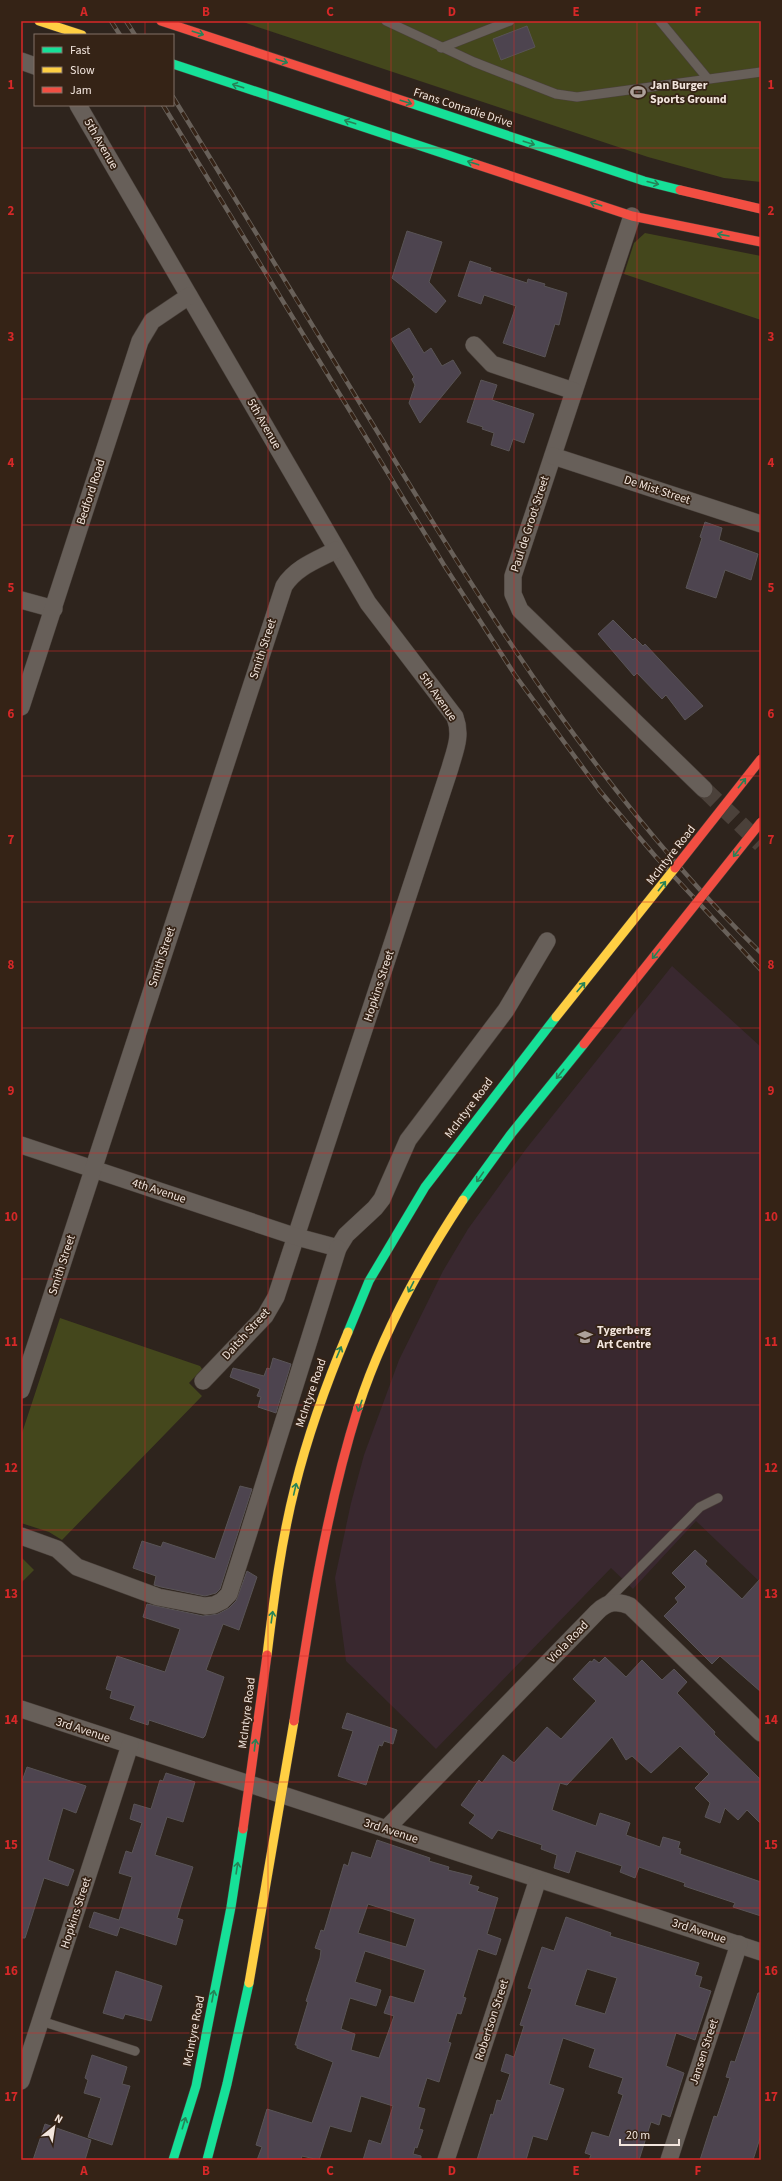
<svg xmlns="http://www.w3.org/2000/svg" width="782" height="2181" viewBox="0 0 782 2181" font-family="'Source Sans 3',sans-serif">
<rect width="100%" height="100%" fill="#2e241d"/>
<path fill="#39282f" d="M672 966 761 1047V1583L696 1521 633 1589 611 1568 436 1749 346 1661 335 1578 351 1503 364 1455 399 1360 443 1271 468 1229 526 1149Z"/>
<g fill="#44471c">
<path d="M240 21H761V182L724 178 648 157Z"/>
<path d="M645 233 761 256V320L624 274 634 243Z"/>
<path d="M60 1318 200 1366 202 1369 189 1383 202 1396 62 1540 49 1532 21 1523V1436Z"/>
<path d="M21 1557 34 1570 21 1583Z"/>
</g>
<g fill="#4d444f" stroke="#595456" fill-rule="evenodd">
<path d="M527 26 535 47 501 60 493 39Z"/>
<path d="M407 231 442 242 429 282 446 301 436 313 392 278Z"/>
<path d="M470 261 491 268 490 271 527 283 528 279 545 284 544 286 567 293 559 325 555 324 545 357 503 343 516 306 484 295 481 304 458 296Z"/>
<path d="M409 328 424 353 431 348 442 366 453 360 461 373 420 423 409 403 415 385 412 379 414 377 391 339Z"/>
<path d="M481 380 497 385 492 400 534 414 524 443 513 439 509 451 491 445 494 433 482 429 483 427 467 422Z"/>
<path d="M705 522 722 528 719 540 758 554 751 580 725 570 716 598 686 588 702 538 700 537Z"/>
<path d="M613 620 633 640 635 638 643 646 645 644 703 706 685 720 666 695 662 699 637 673 634 676 598 634Z"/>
<path d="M273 1358 291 1364 276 1413 258 1407 261 1397 257 1396 260 1389 230 1377 233 1368 264 1376 267 1368 270 1369Z"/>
<path d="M240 1486 252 1489 220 1589 216 1593 205 1596 161 1587 154 1585 156 1576 133 1568 142 1541 161 1547 163 1542 215 1559Z"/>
<path d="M695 1550 707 1561 705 1564 742 1599 761 1578V1692L720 1656 712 1664 664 1616 678 1602 675 1598 686 1587 672 1573Z"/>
<path d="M247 1571 257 1577 239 1630 223 1624 206 1670 224 1677 205 1736 203 1738 149 1720 148 1725 130 1719 135 1706 110 1698 112 1691 106 1689 117 1656 165 1672 180 1629 143 1617 147 1604 203 1616 218 1614 229 1608 236 1601Z"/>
<path d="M605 1657 626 1677 642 1660 662 1680 674 1669 687 1682 677 1693 715 1732 714 1734 761 1780V1824L747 1810 738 1820 725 1808 720 1823 705 1817 710 1803 695 1788 709 1774 680 1746 651 1773 632 1756 626 1760 612 1737 567 1785 560 1783 552 1810 596 1826 600 1813 630 1823 626 1835 660 1847 663 1837 680 1842 678 1848 681 1849 680 1854 761 1882V1916L733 1907 735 1903 684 1886 685 1883 639 1867 635 1878 620 1872 622 1866 576 1851 569 1873 554 1868 557 1855 541 1849 542 1845 498 1830 492 1839 469 1823 475 1815 461 1805 479 1780 482 1783 503 1755 514 1763 547 1727 561 1739 596 1701 573 1679 590 1661 592 1662 594 1659 599 1663Z"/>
<path d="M347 1713 397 1730 393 1744 384 1741 382 1746 379 1745 366 1785 338 1776 353 1731 342 1728Z"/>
<path d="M27 1767 86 1786 76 1813 63 1808 48 1860 74 1870 68 1886 44 1878 25 1938H21V1784Z"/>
<path d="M166 1773 195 1782 183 1822 167 1817 155 1855 193 1867 177 1918 183 1920 176 1945 120 1927 117 1936 89 1927 94 1912 119 1920 132 1877 119 1873 126 1851 132 1853 142 1823 130 1819 134 1804 151 1809 160 1780 163 1781Z"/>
<path d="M377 1840 430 1858 429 1861 449 1867 448 1870 472 1876 469 1884 479 1887 477 1891 498 1898 487 1934 501 1939 496 1955 478 1949 463 1997 466 1998 461 2014 457 2013 448 2042 451 2043 439 2082 427 2078 418 2107 425 2109 419 2129 423 2130 417 2148 415 2147 413 2154 421 2156V2160H363L369 2140 381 2144 393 2106 361 2096 351 2132 330 2126 319 2160 302 2156 301 2160H257L262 2147 256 2145 267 2109 312 2123 333 2062 297 2048V2045H295L308 2002 306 2001 320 1958 321 1950 315 1948 321 1930 324 1931 344 1864 348 1866 352 1852 371 1858ZM368 1904 415 1919 406 1947 358 1933ZM365 1951 425 1970 414 2003 390 1996 384 2013 394 2016 379 2058 351 2050 355 2034 341 2029 350 1998 376 2006 381 1990 355 1982Z"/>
<path d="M566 1917 611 1933 610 1936 699 1963 695 1975 702 1977 699 1987 711 1991 695 2040 676 2033 666 2066 684 2073 670 2117 662 2114 659 2125 651 2122 639 2160H589L591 2155 585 2153 592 2132 609 2137 623 2095 618 2093 623 2078 589 2067 595 2049 563 2038 549 2084 564 2089 547 2140 533 2136 526 2160H477L491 2114 493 2115 497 2100 501 2101 510 2074 501 2071 506 2054 514 2057 524 2026 520 2025 532 1989 528 1988 542 1947 554 1951ZM587 1969 617 1978 605 2014 575 2005Z"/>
<path d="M116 1971 162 1986 151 2021 125 2014 123 2019 103 2013Z"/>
<path d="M758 1993H761V2135L753 2160H700L714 2116 717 2117 730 2078 726 2077 731 2061 735 2062Z"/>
<path d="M92 2055 127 2067 122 2084 130 2086 112 2145 88 2137 101 2098 84 2093 88 2080 85 2078Z"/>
<path d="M45 2124 91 2140 85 2160H33Z"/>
</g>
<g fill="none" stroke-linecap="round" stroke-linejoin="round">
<path stroke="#4b413a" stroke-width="17" stroke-dasharray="17 8" stroke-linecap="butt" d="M704 789 761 844"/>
<defs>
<g id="lane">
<path d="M386 21 474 62 556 94 577 97 761 72"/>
<path d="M660 21 708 79"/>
<path d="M441 48 510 21"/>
<path d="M606 1602 700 1507 718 1498"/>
<path d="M41 2021 135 2051"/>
</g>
<g id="street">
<path d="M21 61 35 66"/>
<path d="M78 105 368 603 455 717C462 736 455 750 450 768L276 1297 265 1316 203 1381"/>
<path d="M632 216 513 576V594L520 610 704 789"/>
<path d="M474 345 492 364 574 391"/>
<path d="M553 456 761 524"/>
<path d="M21 600 54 609"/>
<path d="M21 707 140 341 152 321 189 296"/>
<path d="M21 1145 297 1237 338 1248 346 1235 375 1208 382 1199 408 1140 506 1010 547 941"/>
<path d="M21 1390 284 586C296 567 317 560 336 550"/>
<path d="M21 1536 57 1549 77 1567 158 1597 205 1606 214 1605 222 1601 229 1594 247 1538 338 1248"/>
<path d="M21 1709 761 1952"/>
<path d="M386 1829 597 1612C607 1602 617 1600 630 1606L761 1733"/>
<path d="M21 2081 130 1745"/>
<path d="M446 2160 538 1879"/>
<path d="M669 2160 739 1944"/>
</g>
<g id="fast">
<path d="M173 64 475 164"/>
<path d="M410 103 644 181 680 190"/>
<path d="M463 1200 511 1134 584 1044"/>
<path d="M348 1332 369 1281 425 1187 556 1017"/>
<path d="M173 2160 196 2086 231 1907 243 1829"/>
<path d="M207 2160 227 2084 249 1983"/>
</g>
<g id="slow">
<path d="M39 21 82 35"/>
<path d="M358 1408C382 1334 420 1265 463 1200"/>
<path d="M267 1655C274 1598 281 1542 295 1487 308 1434 327 1382 348 1332"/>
<path d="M249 1983 294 1721"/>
</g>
<g id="jam">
<path d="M161 21 410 103"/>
<path d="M475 164 632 216 761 242"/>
<path d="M680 190 761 209"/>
<path d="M294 1721C310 1615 326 1510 358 1408"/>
<path d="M243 1829 267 1655"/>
</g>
</defs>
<use href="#lane" stroke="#4a413b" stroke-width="10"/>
<use href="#street" stroke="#4a413b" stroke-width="18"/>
<use href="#fast" stroke="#4a413b" stroke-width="10"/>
<use href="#slow" stroke="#4a413b" stroke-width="10"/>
<use href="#jam" stroke="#4a413b" stroke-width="10"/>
<use href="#lane" stroke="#675f59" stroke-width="9"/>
<use href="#street" stroke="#675f59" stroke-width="17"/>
<use href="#fast" stroke="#16e098" stroke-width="9"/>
<use href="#slow" stroke="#ffcf43" stroke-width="9"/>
<use href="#jam" stroke="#f24e42" stroke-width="9"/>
<defs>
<g id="rail">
<path d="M111 21 120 35"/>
<path d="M126 21 135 35"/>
<path d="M173 97C243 212 313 327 383 441 493 623 608 804 761 953"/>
<path d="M163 105 444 565 515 675 600 791 656 857 761 970"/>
</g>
</defs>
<use href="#rail" stroke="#686059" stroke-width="4.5"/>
<use href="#rail" stroke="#352316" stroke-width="3" stroke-dasharray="9" stroke-linecap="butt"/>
<defs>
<path id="slow-bridge" d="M556 1017 675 868"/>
<g id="jam-bridge">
<path d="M675 868 761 759"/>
<path d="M584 1044 761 822"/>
</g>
</defs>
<use href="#slow-bridge" stroke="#4a413b" stroke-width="10" stroke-linecap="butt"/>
<use href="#jam-bridge" stroke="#4a413b" stroke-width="10" stroke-linecap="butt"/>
<use href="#slow-bridge" stroke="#ffcf43" stroke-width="9"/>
<use href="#jam-bridge" stroke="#f24e42" stroke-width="9"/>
</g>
<defs><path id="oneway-shaft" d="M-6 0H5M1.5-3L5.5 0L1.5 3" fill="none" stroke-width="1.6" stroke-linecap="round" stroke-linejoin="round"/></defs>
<g stroke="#268257">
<use href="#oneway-shaft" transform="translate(198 33) rotate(18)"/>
<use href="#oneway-shaft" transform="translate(282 61) rotate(18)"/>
<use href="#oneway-shaft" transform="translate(238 86) rotate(-162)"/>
<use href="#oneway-shaft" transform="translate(406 102) rotate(18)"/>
<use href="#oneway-shaft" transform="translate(350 122) rotate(-162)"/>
<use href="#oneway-shaft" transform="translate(529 143) rotate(18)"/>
<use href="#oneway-shaft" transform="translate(473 163) rotate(-162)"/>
<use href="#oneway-shaft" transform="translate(653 183) rotate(14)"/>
<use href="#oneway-shaft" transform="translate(596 204) rotate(-162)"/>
<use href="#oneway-shaft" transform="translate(723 235) rotate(-170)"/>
<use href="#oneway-shaft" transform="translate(742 783) rotate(-52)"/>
<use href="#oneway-shaft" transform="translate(737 852) rotate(128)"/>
<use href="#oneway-shaft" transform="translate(662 886) rotate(-52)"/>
<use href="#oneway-shaft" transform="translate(656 954) rotate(129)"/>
<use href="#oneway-shaft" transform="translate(581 987) rotate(-50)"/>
<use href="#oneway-shaft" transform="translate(560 1074) rotate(129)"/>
<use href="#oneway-shaft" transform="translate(480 1177) rotate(125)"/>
<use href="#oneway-shaft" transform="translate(411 1287) rotate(117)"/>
<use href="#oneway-shaft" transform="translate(339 1352) rotate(-67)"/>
<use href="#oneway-shaft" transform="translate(360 1406) rotate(109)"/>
<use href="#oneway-shaft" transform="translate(295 1489) rotate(-77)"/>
<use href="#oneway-shaft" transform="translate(272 1617) rotate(-82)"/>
<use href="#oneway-shaft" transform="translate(255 1745) rotate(-83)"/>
<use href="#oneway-shaft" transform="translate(237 1868) rotate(-81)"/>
<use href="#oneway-shaft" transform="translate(213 1996) rotate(-79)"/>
<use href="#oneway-shaft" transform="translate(184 2123) rotate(-73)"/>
</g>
<path fill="none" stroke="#d62828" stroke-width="1" stroke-opacity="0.55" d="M145 21V35M268 21V2160M391 21V2160M514 21V2160M637 21V2160M145 105V2160M21 148H761M21 273H761M21 399H761M21 525H761M21 651H761M21 776H761M21 902H761M21 1028H761M21 1153H761M21 1279H761M21 1405H761M21 1530H761M21 1656H761M21 1782H761M21 1908H761M21 2033H761"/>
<defs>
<symbol id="stadium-bare" viewBox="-9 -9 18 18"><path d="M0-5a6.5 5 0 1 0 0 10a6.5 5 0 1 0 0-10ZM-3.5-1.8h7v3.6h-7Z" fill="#ada19a" stroke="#352316" stroke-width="2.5" paint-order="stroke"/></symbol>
<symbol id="school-bare" viewBox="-9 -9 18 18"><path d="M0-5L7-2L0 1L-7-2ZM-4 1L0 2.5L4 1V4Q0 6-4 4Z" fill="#ada19a" stroke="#352316" stroke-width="2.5" paint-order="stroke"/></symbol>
</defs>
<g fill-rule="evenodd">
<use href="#stadium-bare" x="627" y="81" width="22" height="22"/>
<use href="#school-bare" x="574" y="1326" width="22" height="22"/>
</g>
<g text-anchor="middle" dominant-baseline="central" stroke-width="3.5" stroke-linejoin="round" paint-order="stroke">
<g font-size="12" font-weight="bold" fill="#f2e5dd" stroke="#352316" text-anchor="start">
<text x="650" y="85">Jan Burger<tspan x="650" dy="14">Sports Ground</tspan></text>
<text x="597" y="1330">Tygerberg<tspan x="597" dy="14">Art Centre</tspan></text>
</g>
<g font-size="12" fill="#f2e5dd" stroke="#352316">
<text transform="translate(463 108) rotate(18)">Frans Conradie Drive</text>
<text transform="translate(101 144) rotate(60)">5th Avenue</text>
<text transform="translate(264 424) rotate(60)">5th Avenue</text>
<text transform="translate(657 490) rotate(18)">De Mist Street</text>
<text transform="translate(91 492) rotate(-72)">Bedford Road</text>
<text transform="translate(530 524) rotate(-72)">Paul de Groot Street</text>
<text transform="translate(263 649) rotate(-72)">Smith Street</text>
<text transform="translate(438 697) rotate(55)">5th Avenue</text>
<text transform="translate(671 855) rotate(-52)">McIntyre Road</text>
<text transform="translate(162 957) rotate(-72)">Smith Street</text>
<text transform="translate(379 986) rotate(-72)">Hopkins Street</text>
<text transform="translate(469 1108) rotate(-53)">McIntyre Road</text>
<text transform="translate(159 1191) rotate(18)">4th Avenue</text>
<text transform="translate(62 1265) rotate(-72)">Smith Street</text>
<text transform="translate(246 1334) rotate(-48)">Daitsh Street</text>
<text transform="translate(311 1393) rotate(-71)">McIntyre Road</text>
<text transform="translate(568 1642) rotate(-46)">Viola Road</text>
<text transform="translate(247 1713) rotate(-83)">McIntyre Road</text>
<text transform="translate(83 1730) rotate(18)">3rd Avenue</text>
<text transform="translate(391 1831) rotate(18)">3rd Avenue</text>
<text transform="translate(76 1913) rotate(-72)">Hopkins Street</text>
<text transform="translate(699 1931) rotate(18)">3rd Avenue</text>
<text transform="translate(492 2020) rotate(-72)">Robertson Street</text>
<text transform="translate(194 2031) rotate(-79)">McIntyre Road</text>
<text transform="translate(704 2052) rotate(-72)">Jansen Street</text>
</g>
</g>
<rect width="782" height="2181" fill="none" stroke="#352316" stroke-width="44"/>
<rect x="34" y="34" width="140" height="72" fill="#352316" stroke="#817166"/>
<rect x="42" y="47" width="20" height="6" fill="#16e098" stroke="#817166"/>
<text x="70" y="54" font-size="12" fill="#f2e5dd">Fast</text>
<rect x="42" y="67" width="20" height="6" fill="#ffcf43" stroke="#817166"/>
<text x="70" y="74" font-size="12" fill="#f2e5dd">Slow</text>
<rect x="42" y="87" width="20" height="6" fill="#f24e42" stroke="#817166"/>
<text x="70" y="94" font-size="12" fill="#f2e5dd">Jam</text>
<g transform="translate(54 2127) rotate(30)" stroke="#352316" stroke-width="3" paint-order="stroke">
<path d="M0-3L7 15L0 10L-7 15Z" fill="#f2e5dd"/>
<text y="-6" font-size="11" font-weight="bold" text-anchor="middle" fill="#f2e5dd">N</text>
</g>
<path d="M620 2139v6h59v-6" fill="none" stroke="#f2e5dd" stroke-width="2"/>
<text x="626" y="2139" font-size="12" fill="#f2e5dd" stroke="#352316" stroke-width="3" paint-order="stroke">20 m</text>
<rect x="22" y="22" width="738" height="2137" fill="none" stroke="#d62828" stroke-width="1.5"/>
<g font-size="13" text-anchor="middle" font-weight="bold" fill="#d62828">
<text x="84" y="16">A</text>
<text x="206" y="16">B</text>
<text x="330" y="16">C</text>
<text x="452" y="16">D</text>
<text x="576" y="16">E</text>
<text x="698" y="16">F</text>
<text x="11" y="89">1</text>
<text x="771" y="89">1</text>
<text x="11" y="215">2</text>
<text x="771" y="215">2</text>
<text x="11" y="341">3</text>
<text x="771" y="341">3</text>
<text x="11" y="467">4</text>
<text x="771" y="467">4</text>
<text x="11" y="592">5</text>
<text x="771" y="592">5</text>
<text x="11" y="718">6</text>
<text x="771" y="718">6</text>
<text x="11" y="844">7</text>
<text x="771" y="844">7</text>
<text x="11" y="969">8</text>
<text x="771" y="969">8</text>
<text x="11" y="1095">9</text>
<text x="771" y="1095">9</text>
<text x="11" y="1221">10</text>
<text x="771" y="1221">10</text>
<text x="11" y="1346">11</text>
<text x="771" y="1346">11</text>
<text x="11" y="1472">12</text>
<text x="771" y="1472">12</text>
<text x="11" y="1598">13</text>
<text x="771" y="1598">13</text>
<text x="11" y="1724">14</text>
<text x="771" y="1724">14</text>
<text x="11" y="1849">15</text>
<text x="771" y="1849">15</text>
<text x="11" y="1975">16</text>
<text x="771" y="1975">16</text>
<text x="11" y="2101">17</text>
<text x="771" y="2101">17</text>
<text x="84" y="2175">A</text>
<text x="206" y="2175">B</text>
<text x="330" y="2175">C</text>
<text x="452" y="2175">D</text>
<text x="576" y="2175">E</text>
<text x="698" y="2175">F</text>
</g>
</svg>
